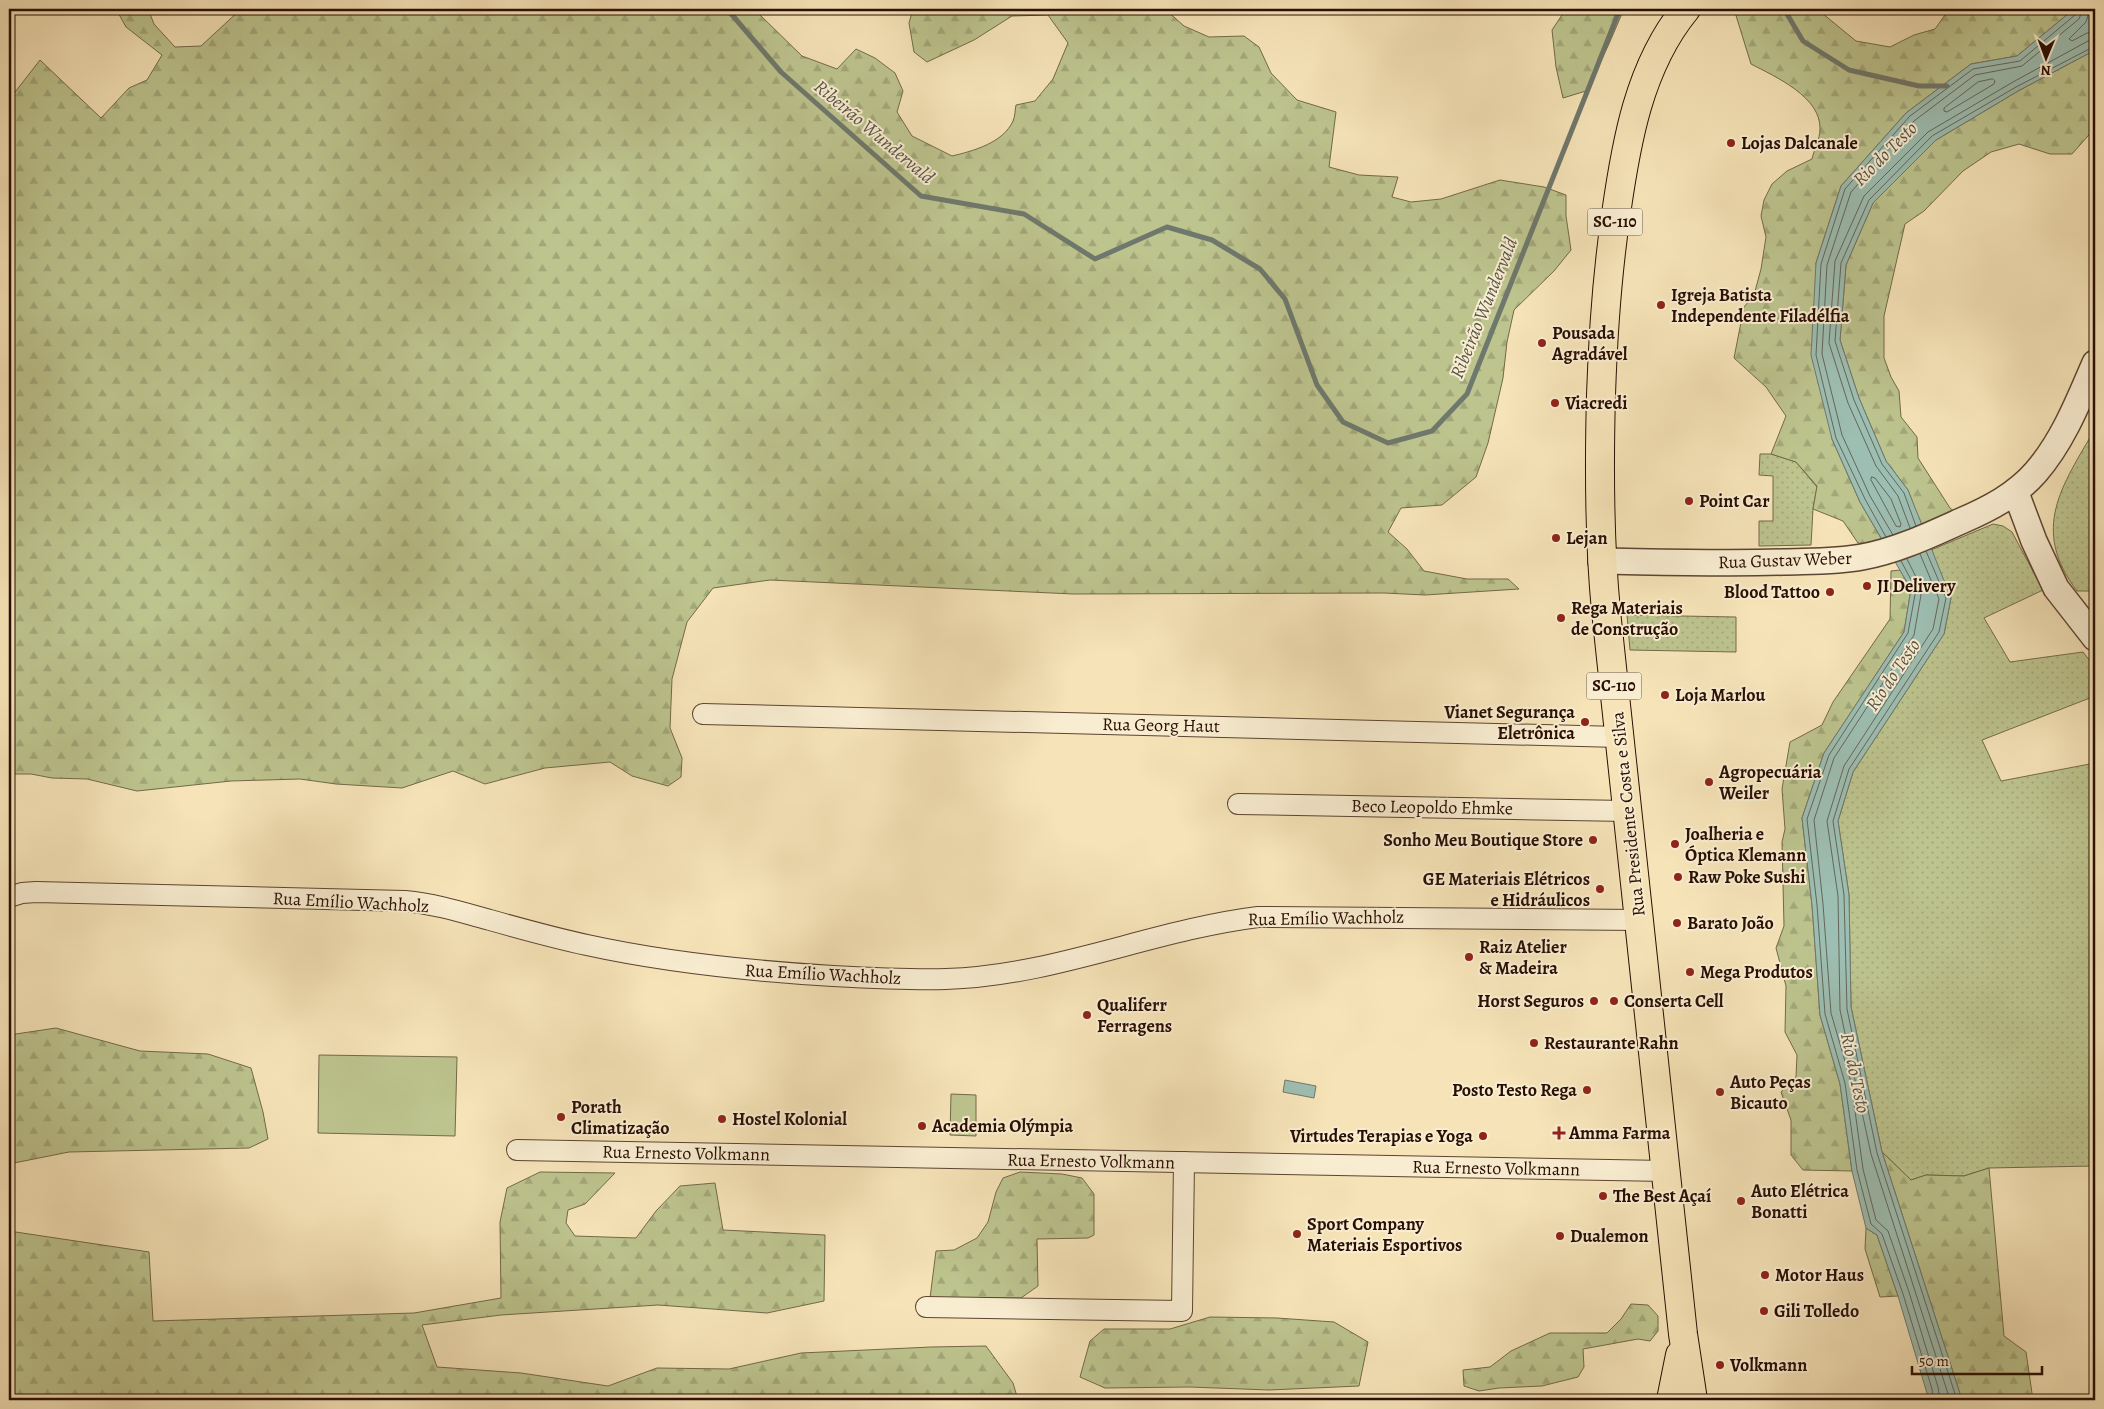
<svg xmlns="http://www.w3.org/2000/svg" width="2104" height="1409" viewBox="0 0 2104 1409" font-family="Alegreya,serif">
<defs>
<pattern id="grass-dots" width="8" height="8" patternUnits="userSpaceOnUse" patternTransform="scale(1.25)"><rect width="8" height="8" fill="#bdc48e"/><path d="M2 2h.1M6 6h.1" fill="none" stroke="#a2a779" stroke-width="1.8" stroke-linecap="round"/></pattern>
<pattern id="forest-firs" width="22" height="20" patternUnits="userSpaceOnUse" patternTransform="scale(1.25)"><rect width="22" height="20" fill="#bdc48e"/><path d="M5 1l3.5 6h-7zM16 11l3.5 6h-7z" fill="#a2a779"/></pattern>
</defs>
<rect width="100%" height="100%" fill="#f6e4b8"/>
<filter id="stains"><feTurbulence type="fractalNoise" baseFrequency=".004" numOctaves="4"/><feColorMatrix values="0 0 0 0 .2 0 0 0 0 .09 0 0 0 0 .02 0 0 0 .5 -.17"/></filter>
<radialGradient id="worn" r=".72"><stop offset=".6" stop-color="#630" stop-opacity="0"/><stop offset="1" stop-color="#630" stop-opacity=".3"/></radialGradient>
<g fill="url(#grass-dots)" stroke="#736948">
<path d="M2095 429V591H2077C2030 529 2062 486 2095 429Z"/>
<path d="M1760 454H1771L1796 462 1817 487 1813 509 1811 545 1759 546V521H1773V476L1759 475Z"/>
<path d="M1993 524 2003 526 2012 532 2043 590 1984 618 2010 662 2083 652 2095 667V696L1982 740 2001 781 2095 763V1166L1989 1168 1964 1176 1926 1175 1911 1180 1882 1152 1851 1007 1849 895 1838 821 1853 772 1944 634 1951 598 1931 550Z"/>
<path d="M1627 615 1736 617V652L1630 650Z"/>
</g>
<g fill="url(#forest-firs)" stroke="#736948">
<path d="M116 9H148L154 24 175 47 201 46 241 9H760V15L802 56 837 69 856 49 875 58 895 73 903 91 897 112 912 136 952 156C973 151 1003 143 1013 121 1015 117 1015 110 1016 105L1035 101 1053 79 1068 43 1048 15 1012 16 974 40 927 62 914 52 909 23 913 9H1165L1184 26 1209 37 1244 36 1259 47 1271 73 1297 100 1336 112 1329 167 1359 175 1398 177 1392 197 1411 202 1441 199 1500 180 1544 187 1566 195V216L1571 250 1554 271 1514 310 1507 342 1503 378 1488 443 1476 477 1442 505 1401 508 1388 532 1407 549 1424 571 1467 579H1508L1519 589 1425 595 1384 593 1073 594 770 580 713 588 687 622 672 679 670 728 682 758 681 777 668 786 632 776 610 762 545 768 485 784 453 771 402 788 336 784 300 779 231 781 137 791 87 779 52 778 31 774H9V107L12 96 40 60 101 118 129 88 147 80 162 55 126 27Z"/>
<path d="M1566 9H1624L1608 46 1586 91 1563 98 1556 67 1552 30Z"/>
<path d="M1734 9H1817L1856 41 1890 47 1914 35 1935 29 1947 12 1963 9H2074L2017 56 1971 64 1906 113 1841 186 1816 263 1832 439 1860 502 1885 545 1858 543 1843 521 1813 509 1817 486 1796 462 1771 454 1786 416 1766 387 1734 358 1744 307 1754 295 1761 269 1766 237 1761 216 1764 200 1772 184 1787 171 1812 159C1814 150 1820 139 1820 129 1821 97 1776 77 1751 64Z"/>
<path d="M2095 50V128L2072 154H2050L2019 144 1991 152 1963 171 1924 211 1905 224 1884 316V358L1891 377 1899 391 1901 417 1917 437 1918 458 1950 508 1956 513 1923 530 1908 490 1886 461 1859 398 1840 340 1846 265 1873 203 1936 140 2018 91Z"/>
<path d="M1900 570 1911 589 1904 632 1824 753 1802 818 1812 905 1820 1015 1840 1084 1852 1171 1803 1170 1791 1155V1120L1781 1092 1796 1077 1797 1055 1785 1032 1786 986 1776 948 1784 926 1782 842 1785 829 1782 789 1790 742 1822 725 1833 702 1890 619 1891 571Z"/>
<path d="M56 1028 140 1051 208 1054 251 1068 263 1112 268 1139 249 1148 69 1152 9 1164V1035Z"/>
<path d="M1882 1152 1911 1180 1926 1175 1964 1176 1989 1168 2004 1336 2026 1352 2033 1400H1962Z"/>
<path d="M540 1172 615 1173 585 1204 568 1210 566 1223 575 1236 636 1238 656 1211 680 1186 715 1183 723 1230 825 1235 824 1301 767 1313 658 1305 501 1315 422 1325 437 1367 521 1373 608 1386 657 1368 729 1369 801 1353 931 1347 986 1346 1013 1383 1018 1400H9V1231L149 1252 153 1321 414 1313 501 1298 500 1222 507 1188Z"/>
<path d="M1020 1172 1062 1174 1082 1178 1094 1194V1235L1088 1238 1037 1239 1038 1286 1021 1298H930L936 1251 954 1250 977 1238 988 1222 996 1192 1003 1178Z"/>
<path d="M1866 1228 1877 1235 1898 1296 1880 1297 1865 1249Z"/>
<path d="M1631 1304 1648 1305 1658 1316V1331L1650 1341 1638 1339 1583 1349 1584 1367 1578 1377 1542 1386 1499 1388 1479 1391 1464 1386 1463 1370 1490 1367 1511 1351 1550 1333H1607L1621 1319Z"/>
<path d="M1210 1317 1277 1318 1334 1322 1368 1342 1359 1386 1269 1390 1190 1387 1105 1388 1080 1377 1090 1341 1104 1329H1170Z"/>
</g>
<g fill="#bdc48e" stroke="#736948">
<path d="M319 1055 457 1057 455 1136 318 1133Z"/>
<path d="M951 1094 976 1095V1136L950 1135Z"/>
</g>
<g fill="#9dbeb2" stroke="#6f786c">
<path d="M2074 9H2095V50L2018 91 1936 140 1873 203 1846 265 1840 340 1859 398 1886 461 1908 490 1951 598 1944 634 1853 772 1838 821 1849 895 1851 1007 1882 1152 1962 1400H1929L1898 1296 1877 1235 1866 1228 1852 1171 1840 1084 1820 1015 1812 905 1802 818 1824 753 1904 632 1911 589 1860 502 1832 439 1811 355 1816 263 1841 186 1906 113 1971 64 2017 56Z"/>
<path d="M1285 1080 1316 1086 1314 1098 1283 1092Z"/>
</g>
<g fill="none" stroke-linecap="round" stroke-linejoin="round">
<g stroke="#63665a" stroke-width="1">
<path d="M2090 9 2086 22 2069 39 2072 41 2087 33 2095 32"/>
<path d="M1993 79 1995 81 1994 84 1947 112 1944 111V108L1978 82Z"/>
<path d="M1872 477 1875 478 1891 499 1901 524 1900 527 1896 526 1871 480Z"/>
<path d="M1916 526 1904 493 1882 464 1854 400 1835 341 1841 263 1869 200 1932 136 2016 87 2095 46"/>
<path d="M1910 528 1898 496 1876 466 1848 403 1829 343 1835 261 1864 196 1928 132 2013 82 2088 41 2095 39"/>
<path d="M1893 535 1870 496 1842 435 1822 354 1827 265 1851 192 1914 121 1975 75 2022 66 2079 19 2083 9"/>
<path d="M1886 537 1865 499 1836 438 1816 355 1821 264 1845 189 1910 116 1973 69 2020 61 2075 15 2076 9"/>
<path d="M1926 551 1946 598 1939 632 1849 769 1833 821 1844 895 1847 1009 1877 1153 1957 1400"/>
<path d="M1920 554 1939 599 1933 629 1844 766 1827 821 1838 896 1840 1010 1871 1154 1950 1400"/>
<path d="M1907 559 1922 589 1914 635 1834 758 1814 820 1823 904 1831 1013 1851 1082 1863 1169 1876 1220 1888 1231 1909 1292 1938 1387 1940 1400"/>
<path d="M1901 561 1916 589 1908 633 1829 755 1807 819 1817 905 1825 1014 1845 1083 1857 1170 1871 1224 1882 1234 1903 1294 1932 1389 1933 1400"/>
</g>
<g stroke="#6f786c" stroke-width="5">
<path d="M727 9 781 72 921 196 1024 214 1095 259 1167 227 1212 240 1260 269 1285 299 1317 385 1343 422 1388 443 1432 431 1467 394 1620 9"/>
<path d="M1784 9 1803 41 1849 70 1919 86H1947"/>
</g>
<defs>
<g id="minor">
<path d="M703 714 1619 737"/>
<path d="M1238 804 1627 811"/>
<path d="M9 897 22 893 36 892 405 901C436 904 461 912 490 920 522 929 555 938 587 945 669 963 750 971 833 976 871 978 909 980 946 979 1053 976 1153 930 1258 917L1639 920"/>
<path d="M517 1150 1666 1171"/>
<path d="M926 1307 1182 1311 1184 1162"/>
</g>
<g id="tertiary">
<path d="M2016 493 2034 541 2056 588 2095 638"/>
<path d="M1601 561C1662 562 1722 564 1783 562 1809 561 1836 562 1862 557 1896 551 1930 535 1961 521 1989 509 2016 495 2036 472 2063 441 2079 400 2095 363"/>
</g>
<g id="primary">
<path d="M1686 9C1639 66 1626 143 1616 214 1607 275 1603 334 1601 395 1599 468 1599 539 1606 611L1683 1334 1693 1400"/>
<path d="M1671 1400 1680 1355"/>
</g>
</defs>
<use href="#minor" stroke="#5c4430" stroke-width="22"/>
<use href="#tertiary" stroke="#5c4430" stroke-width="28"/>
<use href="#primary" stroke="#290e03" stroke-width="30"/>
<use href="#minor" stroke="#f9edd1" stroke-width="20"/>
<use href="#tertiary" stroke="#f9edd1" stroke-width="25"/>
<use href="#primary" stroke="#f6e4b8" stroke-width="28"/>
</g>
<g fill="#8f2418" stroke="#f9edd1" stroke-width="2">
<circle cx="1731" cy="143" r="5"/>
<circle cx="1661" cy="305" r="5"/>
<circle cx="1542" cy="343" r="5"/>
<circle cx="1555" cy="403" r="5"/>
<circle cx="1689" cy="501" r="5"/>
<circle cx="1556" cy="538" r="5"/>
<circle cx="1867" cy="586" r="5"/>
<circle cx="1830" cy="592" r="5"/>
<circle cx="1561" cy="618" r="5"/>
<circle cx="1665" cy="695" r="5"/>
<circle cx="1585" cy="722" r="5"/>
<circle cx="1709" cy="782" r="5"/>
<circle cx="1593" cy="840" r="5"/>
<circle cx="1675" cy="844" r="5"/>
<circle cx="1678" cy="877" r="5"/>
<circle cx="1600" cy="889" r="5"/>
<circle cx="1677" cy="923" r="5"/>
<circle cx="1469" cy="957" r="5"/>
<circle cx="1690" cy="972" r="5"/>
<circle cx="1594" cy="1001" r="5"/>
<circle cx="1614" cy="1001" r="5"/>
<circle cx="1087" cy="1015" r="5"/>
<circle cx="1534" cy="1043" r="5"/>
<circle cx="1587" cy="1090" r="5"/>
<circle cx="1720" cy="1092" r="5"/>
<circle cx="561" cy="1117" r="5"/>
<circle cx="722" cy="1119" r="5"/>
<circle cx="922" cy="1126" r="5"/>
<path d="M1556.5 1125.5h5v5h5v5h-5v5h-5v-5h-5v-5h5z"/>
<circle cx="1483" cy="1136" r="5"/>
<circle cx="1603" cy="1196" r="5"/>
<circle cx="1741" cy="1201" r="5"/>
<circle cx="1297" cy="1234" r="5"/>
<circle cx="1560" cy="1236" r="5"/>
<circle cx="1765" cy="1275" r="5"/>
<circle cx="1764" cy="1311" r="5"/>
<circle cx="1720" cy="1365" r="5"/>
</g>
<g text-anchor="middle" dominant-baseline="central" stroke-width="4" stroke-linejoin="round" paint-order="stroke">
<g fill="#f9edd1" stroke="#675141" stroke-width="1">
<rect x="1587.5" y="208.5" width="55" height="27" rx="4"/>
<rect x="1586.5" y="672.5" width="55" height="27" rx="4"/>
</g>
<g font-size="16" font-weight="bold" fill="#290e03">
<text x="1615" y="222">SC-110</text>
<text x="1614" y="686">SC-110</text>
</g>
<g font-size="18" font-weight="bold" fill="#290e03" stroke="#f9edd1" text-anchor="start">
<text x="1741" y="143">Lojas Dalcanale</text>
<text x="1671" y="295">Igreja Batista<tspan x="1671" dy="21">Independente Filadélfia</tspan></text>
<text x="1552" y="333">Pousada<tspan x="1552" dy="21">Agradável</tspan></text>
<text x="1565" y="403">Viacredi</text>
<text x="1699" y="501">Point Car</text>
<text x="1566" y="538">Lejan</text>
<text x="1877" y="586">JI Delivery</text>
<text x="1820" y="592" text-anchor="end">Blood Tattoo</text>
<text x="1571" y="608">Rega Materiais<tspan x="1571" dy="21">de Construção</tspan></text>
<text x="1675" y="695">Loja Marlou</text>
<text x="1575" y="712" text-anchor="end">Vianet Segurança<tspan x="1575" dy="21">Eletrônica</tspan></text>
<text x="1719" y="772">Agropecuária<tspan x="1719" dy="21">Weiler</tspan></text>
<text x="1685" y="834">Joalheria e<tspan x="1685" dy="21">Óptica Klemann</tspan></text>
<text x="1583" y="840" text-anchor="end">Sonho Meu Boutique Store</text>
<text x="1688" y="877">Raw Poke Sushi</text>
<text x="1590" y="879" text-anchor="end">GE Materiais Elétricos<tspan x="1590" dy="21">e Hidráulicos</tspan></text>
<text x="1687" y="923">Barato João</text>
<text x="1479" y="947">Raiz Atelier<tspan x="1479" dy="21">&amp; Madeira</tspan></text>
<text x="1700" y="972">Mega Produtos</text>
<text x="1584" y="1001" text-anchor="end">Horst Seguros</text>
<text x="1624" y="1001">Conserta Cell</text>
<text x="1097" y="1005">Qualiferr<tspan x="1097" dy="21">Ferragens</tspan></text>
<text x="1544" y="1043">Restaurante Rahn</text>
<text x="1730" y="1082">Auto Peças<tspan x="1730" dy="21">Bicauto</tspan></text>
<text x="1577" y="1090" text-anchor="end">Posto Testo Rega</text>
<text x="571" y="1107">Porath<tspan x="571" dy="21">Climatização</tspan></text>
<text x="732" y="1119">Hostel Kolonial</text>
<text x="932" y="1126">Academia Olýmpia</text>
<text x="1569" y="1133">Amma Farma</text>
<text x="1473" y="1136" text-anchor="end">Virtudes Terapias e Yoga</text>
<text x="1751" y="1191">Auto Elétrica<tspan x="1751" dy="21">Bonatti</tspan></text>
<text x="1613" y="1196">The Best Açaí</text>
<text x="1307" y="1224">Sport Company<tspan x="1307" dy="21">Materiais Esportivos</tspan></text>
<text x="1570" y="1236">Dualemon</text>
<text x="1775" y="1275">Motor Haus</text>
<text x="1774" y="1311">Gili Tolledo</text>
<text x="1730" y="1365">Volkmann</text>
</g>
<g font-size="18" fill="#290e03" stroke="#f9edd1">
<text transform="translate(1785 560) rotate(-2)">Rua Gustav Weber</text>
<text transform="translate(1161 725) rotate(1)">Rua Georg Haut</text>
<text transform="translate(1432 807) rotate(1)">Beco Leopoldo Ehmke</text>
<text transform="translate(1628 814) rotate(-96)">Rua Presidente Costa e Silva</text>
<text transform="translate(351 902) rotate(3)">Rua Emílio Wachholz</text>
<text transform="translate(1326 918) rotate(-1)">Rua Emílio Wachholz</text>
<text transform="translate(823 974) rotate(3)">Rua Emílio Wachholz</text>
<text transform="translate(686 1153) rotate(1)">Rua Ernesto Volkmann</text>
<text transform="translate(1091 1161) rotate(1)">Rua Ernesto Volkmann</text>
<text transform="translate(1496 1168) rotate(1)">Rua Ernesto Volkmann</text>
</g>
<g font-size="19" font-style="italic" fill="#575449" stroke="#f9edd1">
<text transform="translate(874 132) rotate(40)">Ribeirão Wundervald</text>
<text transform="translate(1885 154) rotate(-45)">Rio do Testo</text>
<text transform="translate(1484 308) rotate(-68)">Ribeirão Wundervald</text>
<text transform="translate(1893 675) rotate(-56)">Rio do Testo</text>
<text transform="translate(1855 1073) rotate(78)">Rio do Testo</text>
</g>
</g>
<rect width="2104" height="1409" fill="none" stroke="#f6e4b8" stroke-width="30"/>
<rect x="10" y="10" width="2084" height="1389" fill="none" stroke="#290e03" stroke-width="2.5"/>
<rect x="15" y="15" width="2074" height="1379" fill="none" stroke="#290e03"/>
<g transform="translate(2046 58) rotate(181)" stroke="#f9edd1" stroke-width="4" paint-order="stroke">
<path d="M0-4L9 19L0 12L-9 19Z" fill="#290e03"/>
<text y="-8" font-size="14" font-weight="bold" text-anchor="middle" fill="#290e03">N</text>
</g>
<path d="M1912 1366v8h130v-8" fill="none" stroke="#290e03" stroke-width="2.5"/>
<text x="1919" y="1366" font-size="15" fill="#290e03" stroke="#f9edd1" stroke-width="4" paint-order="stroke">50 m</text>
<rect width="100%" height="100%" filter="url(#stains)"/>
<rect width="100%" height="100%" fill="url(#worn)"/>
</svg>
